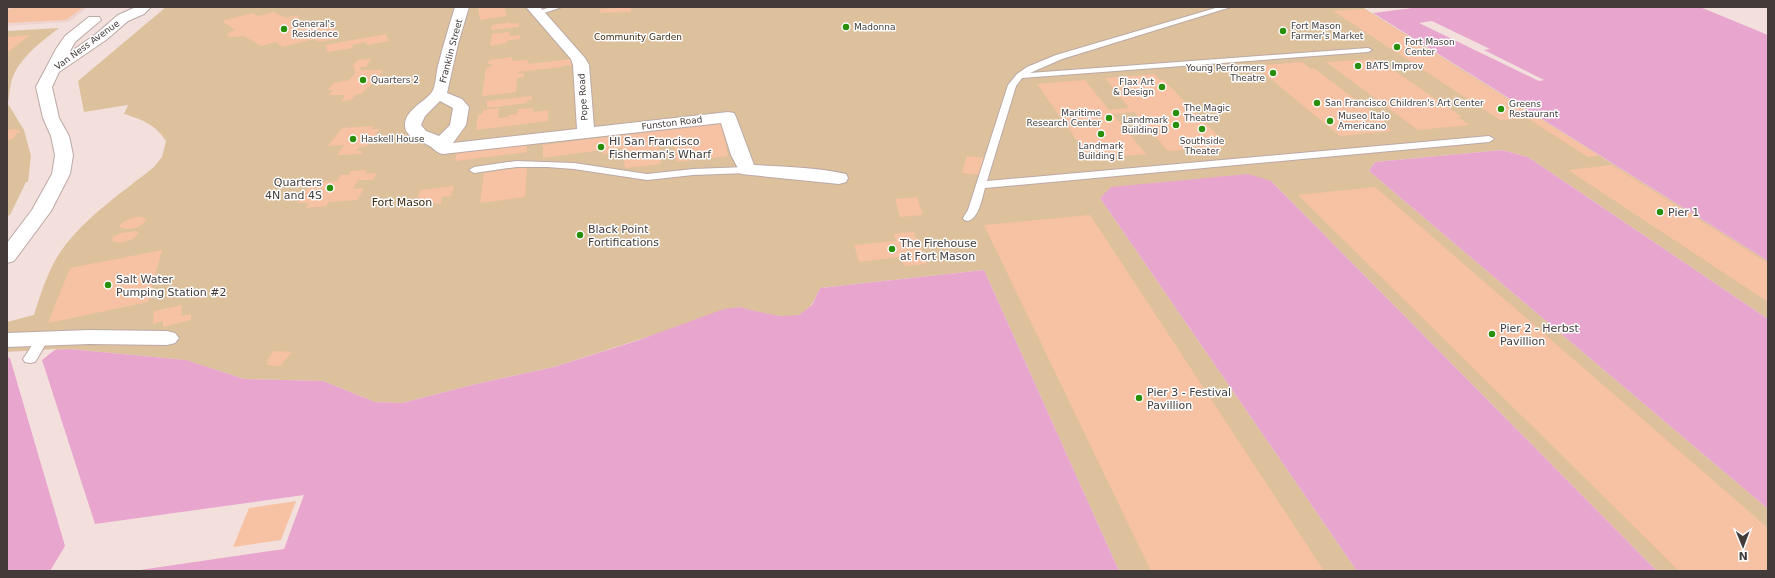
<svg xmlns="http://www.w3.org/2000/svg" width="1775" height="578" viewBox="0 0 1775 578" font-family="'DejaVu Sans',sans-serif">
<rect width="100%" height="100%" fill="#f3e0dd"/>
<path fill="#eed3cf" d="M7 7H88L69 22 7 26Z"/>
<g fill="#ddc09c">
<path d="M166 7H1362L1768 261V319L1528 157 1502 150 1375 162 1369 171 1768 509V571H1657L1271 181 1100 198 1357 571H1119L984 270 820 288C816 297 810 311 799 315 786 320 754 311 740 307L554 367 476 384 402 403 375 402 323 381 244 379 185 360 69 349 7 352V322L34 315C41 293 48 270 61 251 85 217 123 192 154 167L162 157 166 141C155 124 143 120 124 114L128 105 84 112 78 81Z"/>
<path d="M59 28C40 43 21 56 12 79 10 87 9 96 8 104L24 130 31 156 28 182H26L10 215 7 216V31Z"/>
</g>
<g fill="#e8a6ce">
<path d="M1420 7H1700L1768 35V261L1373 13Z"/>
<path d="M1502 150 1528 157 1768 319V509L1369 171 1375 162Z"/>
<path d="M1248 174 1271 181 1657 571H1357L1100 198 1111 187Z"/>
<path d="M984 270 1119 571H7V352L69 349 186 360 244 379 323 381 375 402 402 403 476 384 554 367 636 341 724 309 740 307 755 311 780 316 799 315 812 305 820 288Z"/>
</g>
<g fill="#f3e0dd">
<path d="M1432 21 1490 49 1484 50 1544 80 1539 81 1419 23Z"/>
<path d="M56 349 42 360 95 524 304 495 284 549 133 571H50L65 546 10 358 7 357V352Z"/>
</g>
<g fill="#f7c2a4">
<path d="M20 7H84L66 20 7 23V9Z"/>
<path d="M478 7H504L507 16 480 20Z"/>
<path d="M632 7 630 12 599 13 601 9Z"/>
<path d="M1364 9 1474 78 1599 156 1588 157 1527 118 1500 120 1333 11Z"/>
<path d="M273 12 286 18 297 15 300 17 289 20 299 26 313 22 325 29 331 27 339 32 331 34 337 39 318 42 315 39 282 47 276 42 261 46 244 36 232 37 227 36 229 32 235 30 222 21 252 13 258 16Z"/>
<path d="M511 22V24L519 23V27L492 30 491 29 492 25Z"/>
<path d="M509 32V36L520 35V39L508 40 507 43 490 46 492 34Z"/>
<path d="M386 34 389 41 367 45 366 42 352 45 353 48 328 52 325 45Z"/>
<path d="M30 35 7 53V37Z"/>
<path d="M512 57V61L528 60V64L571 59 572 65 562 66V67L517 72V73H524V77L517 78 516 92 482 96 486 68 491 67 492 64H488L489 60Z"/>
<path d="M371 59 366 67H361L360 70H383L375 80H377L376 83H373L361 94H356L351 100 341 101 345 95H328L333 90H327L334 83 349 80 356 72H354L355 67H352L357 60Z"/>
<path d="M1375 59 1380 64 1383 63 1462 117H1458L1470 125 1418 130 1326 62Z"/>
<path d="M1302 62 1311 69 1314 68 1386 123H1382L1392 131 1340 136 1255 66Z"/>
<path d="M1154 74 1160 80H1164L1220 138H1216L1224 147 1168 151 1134 112 1113 114 1146 154 1090 159 1037 84 1085 80 1109 110 1129 108 1105 78Z"/>
<path d="M532 96V100H527V103L487 108V101Z"/>
<path d="M499 108 498 118 509 117V115L517 114 518 109 533 108V112L548 110V121L476 130 478 115 482 114 483 110Z"/>
<path d="M721 123 728 156 677 162 673 144 658 146 661 164 625 168 622 148H616V152L603 154 602 150 543 158V145Z"/>
<path d="M374 126 371 129H379L367 146 360 147 356 151H362L361 154 337 155 344 145 328 146 342 128Z"/>
<path d="M16 129 21 132 17 133 14 138 7 141V130Z"/>
<path d="M527 144V152L455 161 457 152Z"/>
<path d="M967 156 985 158 980 175 962 173Z"/>
<path d="M1612 165 1768 263V302L1568 170Z"/>
<path d="M527 167 525 197 480 203 484 173Z"/>
<path d="M367 170 365 174 377 173 373 180H358L353 189 364 188 357 200 329 202 326 206 306 208 309 203H297L311 183 337 181 341 175H349L351 171Z"/>
<path d="M454 186 451 196 442 197 441 204 417 202 420 190Z"/>
<path d="M1375 187 1768 528V571H1679L1298 195Z"/>
<path d="M917 197 923 215 900 217 895 199Z"/>
<path d="M1090 215 1324 571H1151L984 225Z"/>
<path d="M135 217H142L146 220 143 224 136 228 127 229 119 227 123 222Z"/>
<path d="M136 231 139 233 133 239 120 243 112 241 113 237 120 233Z"/>
<path d="M914 232 916 239H918L927 264 904 266 901 257 859 262 854 245 896 241 893 234Z"/>
<path d="M162 250 148 302 48 323 70 268Z"/>
<path d="M182 305 181 316 191 314V320L163 327V321L153 324 154 311Z"/>
<path d="M274 351 292 352 280 366 266 365 269 361H266Z"/>
<path d="M296 501 281 540 233 547 249 508Z"/>
</g>
<g fill="none" stroke-linecap="round" stroke-linejoin="round">
<defs>
<g id="lane">
<path d="M550 7H562L538 15 534 13Z"/>
<path d="M1219 7H1231L1062 59 1030 73 1368 48 1372 50 1368 52 1022 78 1016 86 987 181 1489 136 1494 139 1489 142 985 188C982 198 979 218 968 221L964 220 963 218 968 210 1008 85 1017 74 1027 67 1056 55Z"/>
<path d="M516 161 574 163 647 174 693 169 747 167 752 170 747 173 693 175 647 180 574 169 547 167H516L474 173 469 170 474 167Z"/>
<path d="M43 334 48 335 49 338 37 359 35 362 30 363 25 362 23 359 37 338 38 335Z"/>
</g>
<g id="street">
<path d="M136 7H151L144 14 128 21 106 40 59 72 52 87 59 118 69 136 73 155 70 174 51 211 14 261 7 263V243L32 210 52 174 55 155 51 136 43 118 36 87 56 49 65 36 89 17H99L101 20 75 42 69 53 96 34 118 15Z"/>
<path d="M455 7H469L458 44 447 93 462 99 469 107 466 125 453 143 577 129 573 65 571 59 526 7H540L585 58 589 65 594 127 728 112 734 113 736 117 754 165C784 167 816 167 846 174L848 178 846 182 839 184 741 174 731 155 721 123 443 154C436 153 434 148 428 145 420 140 404 137 405 124 406 109 426 101 432 92 436 86 436 73 438 66 443 46 449 26 455 7ZM440 101 453 108 450 125 439 136 426 131 421 125 425 116Z"/>
<path d="M89 330 167 331 175 333 179 338 175 343 167 345 89 344 7 347V333Z"/>
</g>
</defs>
<use href="#lane" stroke="#bba9a6" stroke-width="2"/>
<use href="#street" stroke="#bba9a6" stroke-width="2"/>
<use href="#lane" fill="#fff" fill-rule="evenodd"/>
<use href="#street" fill="#fff" fill-rule="evenodd"/>
</g>
<g fill="#298e09" stroke="#fff" stroke-width="1.5">
<circle cx="846" cy="27" r="4"/>
<circle cx="284" cy="29" r="4"/>
<circle cx="1283" cy="31" r="4"/>
<circle cx="1397" cy="47" r="4"/>
<circle cx="1358" cy="66" r="4"/>
<circle cx="1273" cy="73" r="4"/>
<circle cx="363" cy="80" r="4"/>
<circle cx="1162" cy="87" r="4"/>
<circle cx="1317" cy="103" r="4"/>
<circle cx="1501" cy="109" r="4"/>
<circle cx="1176" cy="113" r="4"/>
<circle cx="1109" cy="118" r="4"/>
<circle cx="1330" cy="121" r="4"/>
<circle cx="1176" cy="125" r="4"/>
<circle cx="1202" cy="129" r="4"/>
<circle cx="1101" cy="134" r="4"/>
<circle cx="353" cy="139" r="4"/>
<circle cx="601" cy="147" r="4"/>
<circle cx="330" cy="188" r="4"/>
<circle cx="1660" cy="212" r="4"/>
<circle cx="580" cy="235" r="4"/>
<circle cx="892" cy="249" r="4"/>
<circle cx="108" cy="285" r="4"/>
<circle cx="1492" cy="334" r="4"/>
<circle cx="1139" cy="398" r="4"/>
</g>
<g text-anchor="middle" dominant-baseline="central" stroke-width="3" stroke-linejoin="round" paint-order="stroke">
<g font-size="9" fill="#423b3a" stroke="#fff" text-anchor="start">
<text x="292" y="24">General's<tspan x="292" dy="10">Residence</tspan></text>
<text x="1291" y="26">Fort Mason<tspan x="1291" dy="10">Farmer's Market</tspan></text>
<text x="854" y="27">Madonna</text>
<text x="1405" y="42">Fort Mason<tspan x="1405" dy="10">Center</tspan></text>
<text x="1366" y="66">BATS Improv</text>
<text x="1265" y="68" text-anchor="end">Young Performers<tspan x="1265" dy="10">Theatre</tspan></text>
<text x="371" y="80">Quarters 2</text>
<text x="1154" y="82" text-anchor="end">Flax Art<tspan x="1154" dy="10">&amp; Design</tspan></text>
<text x="1325" y="103">San Francisco Children's Art Center</text>
<text x="1509" y="104">Greens<tspan x="1509" dy="10">Restaurant</tspan></text>
<text x="1184" y="108">The Magic<tspan x="1184" dy="10">Theatre</tspan></text>
<text x="1101" y="113" text-anchor="end">Maritime<tspan x="1101" dy="10">Research Center</tspan></text>
<text x="1338" y="116">Museo Italo<tspan x="1338" dy="10">Americano</tspan></text>
<text x="1168" y="120" text-anchor="end">Landmark<tspan x="1168" dy="10">Building D</tspan></text>
<text x="361" y="139">Haskell House</text>
<text x="1202" y="141" text-anchor="middle">Southside<tspan x="1202" dy="10">Theater</tspan></text>
<text x="1101" y="146" text-anchor="middle">Landmark<tspan x="1101" dy="10">Building E</tspan></text>
</g>
<g font-size="9" fill="#3c290e" stroke="#fff">
<text x="638" y="37">Community Garden</text>
</g>
<g font-size="9" fill="#423b3a" stroke="#fff">
<text transform="translate(87 45) rotate(-36)">Van Ness Avenue</text>
<text transform="translate(451 51) rotate(-75)">Franklin Street</text>
<text transform="translate(583 97) rotate(-94)">Pope Road</text>
<text transform="translate(672 123) rotate(-7)">Funston Road</text>
</g>
<g font-size="11" fill="#423b3a" stroke="#fff" text-anchor="start">
<text x="609" y="141">HI San Francisco<tspan x="609" dy="13">Fisherman's Wharf</tspan></text>
<text x="322" y="182" text-anchor="end">Quarters<tspan x="322" dy="13">4N and 4S</tspan></text>
<text x="1668" y="212">Pier 1</text>
<text x="588" y="229">Black Point<tspan x="588" dy="13">Fortifications</tspan></text>
<text x="900" y="243">The Firehouse<tspan x="900" dy="13">at Fort Mason</tspan></text>
<text x="116" y="279">Salt Water<tspan x="116" dy="13">Pumping Station #2</tspan></text>
<text x="1500" y="328">Pier 2 - Herbst<tspan x="1500" dy="13">Pavillion</tspan></text>
<text x="1147" y="392">Pier 3 - Festival<tspan x="1147" dy="13">Pavillion</tspan></text>
</g>
<g font-size="11" fill="#3c290e" stroke="#fff">
<text x="402" y="202">Fort Mason</text>
</g>
</g>
<rect width="1775" height="578" fill="none" stroke="#423b3a" stroke-width="16"/>
<g transform="translate(1743 546) rotate(179)" stroke="#ffffff" stroke-width="3" paint-order="stroke">
<path d="M0-3L7 15L0 10L-7 15Z" fill="#423b3a"/>
<text y="-6" font-size="11" font-weight="bold" text-anchor="middle" fill="#423b3a">N</text>
</g>
</svg>
